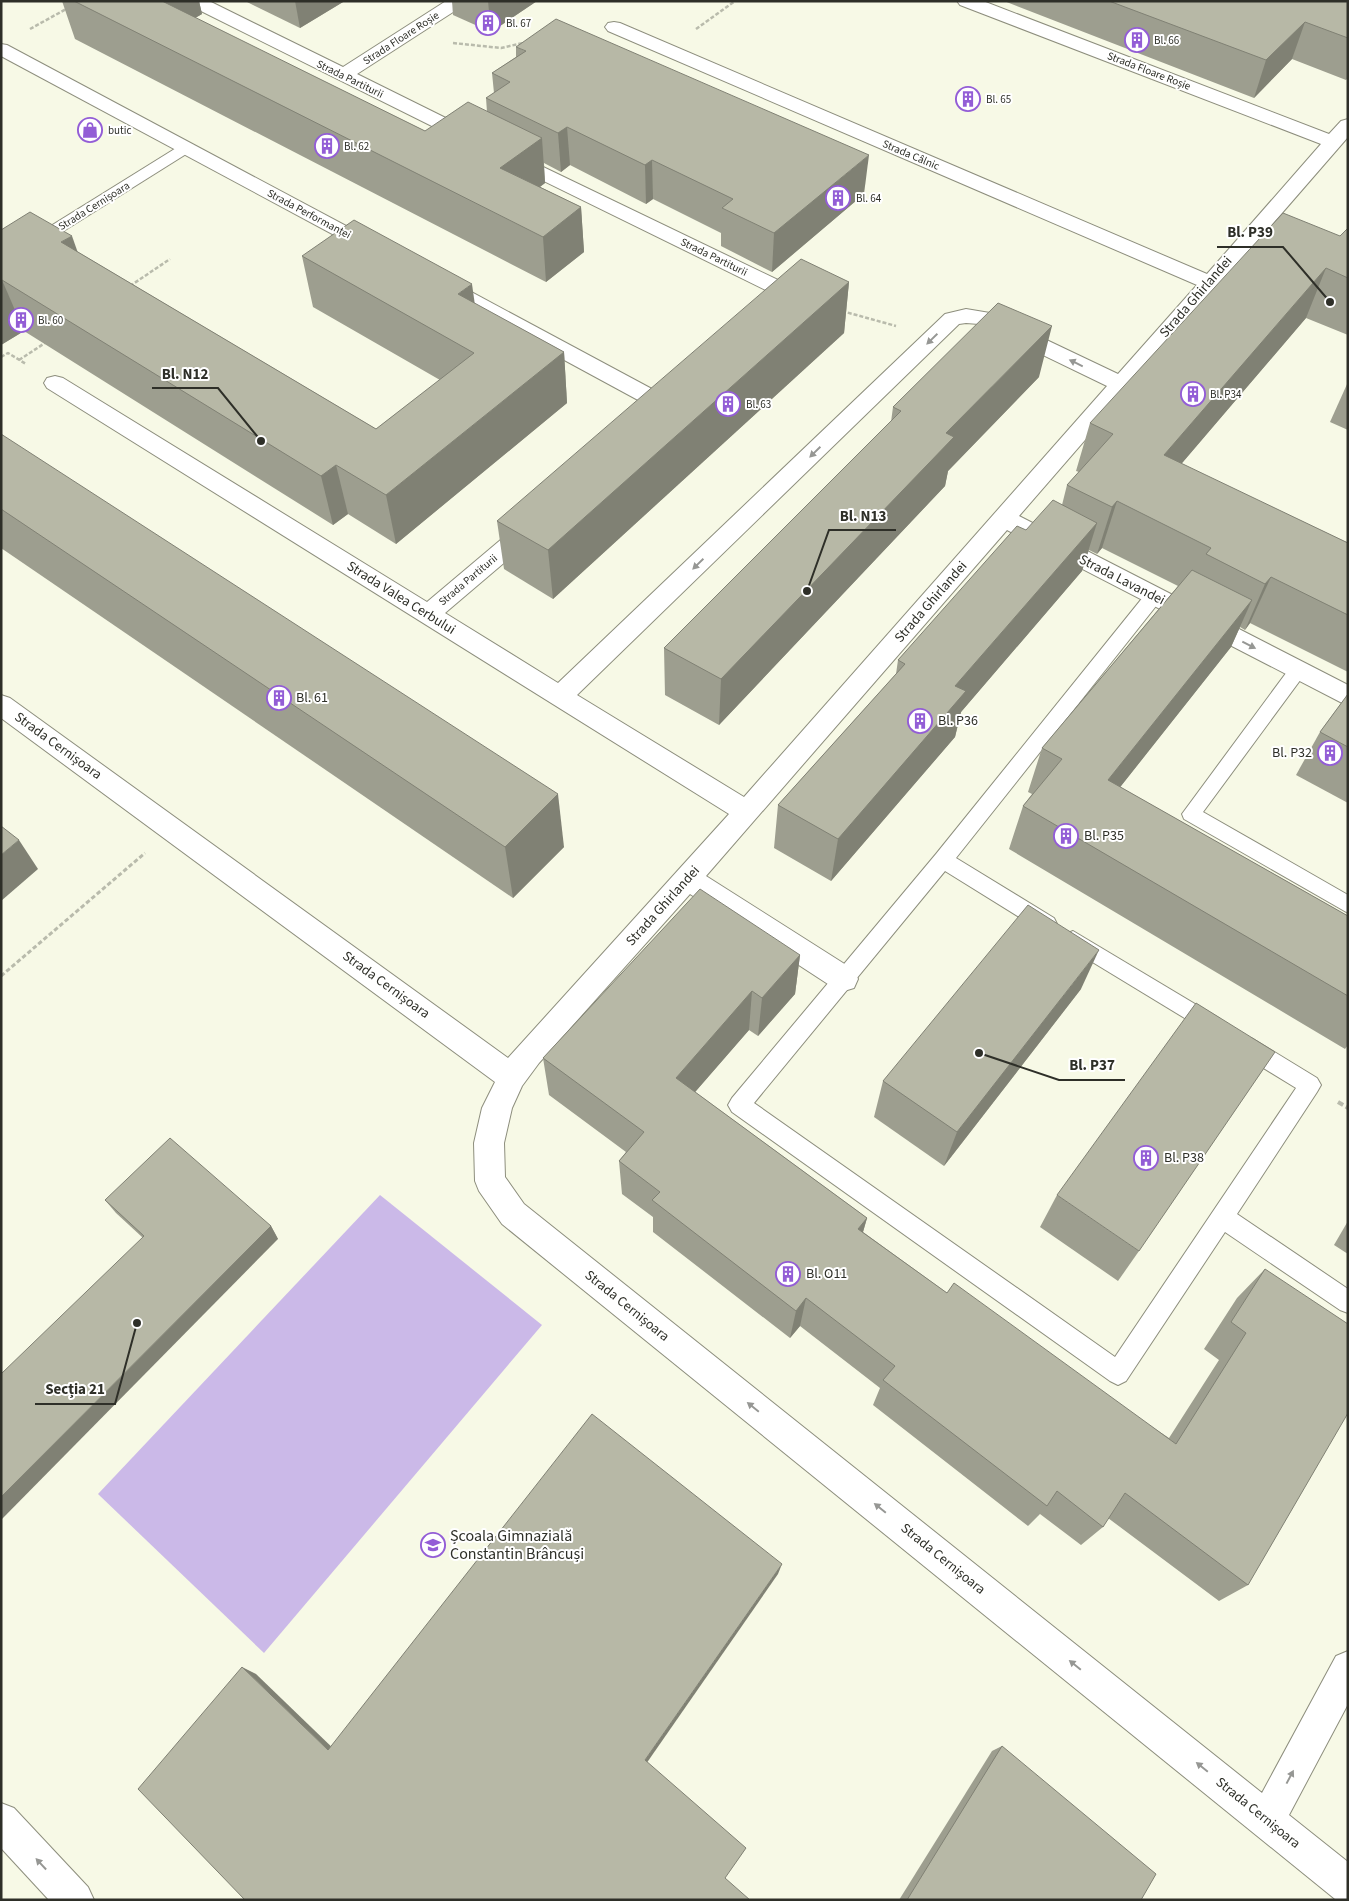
<svg xmlns="http://www.w3.org/2000/svg" width="1349" height="1901" viewBox="0 0 1349 1901" font-family="'Source Sans 3',sans-serif">
<rect width="100%" height="100%" fill="#f7f9e6"/>
<path fill="#cbb9e8" d="M380 1195 542 1325 264 1653 98 1494Z"/>
<g fill="none" stroke-linecap="round" stroke-linejoin="round">
<defs>
<g id="lane">
<path d="M186 144 191 145 193 148 191 151 6 267 1 269V257L181 145Z"/>
<path d="M1154 590 1160 591 1163 596 1160 601 956 858 1054 918 1057 924 1054 930 1047 932 1040 930 945 871 754 1103 1115 1357 1296 1088 1239 1053 1236 1046 1239 1039 1246 1037 1253 1039 1317 1078 1321 1085 1317 1092 1237 1214 1348 1289V1313L1340 1310 1225 1232 1126 1381 1118 1385 1110 1381 732 1112 728 1105 732 1098 936 854 1148 591Z"/>
<path d="M1298 663 1304 665 1307 670 1304 675 1203 812 1348 895V913L1184 819 1182 814 1292 665Z"/>
<path d="M1073 931 1220 1019 1223 1025 1220 1031 1213 1034 1206 1031 1066 946 1063 940 1066 934Z"/>
</g>
<g id="street">
<path d="M186 1H209L343 67 446 1H467L464 5 357 74 478 134 480 138 478 142 471 144 464 142 189 5Z"/>
<path d="M957 1H983L1329 134 1341 121 1348 119V137L1019 516 1348 685V706L1007 530 706 876 854 970 858 979 854 988 844 991 834 988 690 894 539 1063 522 1086 512 1108 504 1143 505 1177 524 1204 1262 1793 1336 1656 1348 1651V1704L1289 1815 1348 1862V1900L1335 1899 502 1224 479 1191 475 1181 474 1143 482 1108 495 1082 1 718V695L10 698 508 1058 729 814 47 388 44 383 47 378 55 376 63 378 427 602 523 521 531 519 539 521 543 527 539 533 445 613 558 683 945 314 966 309 990 313 1118 374 1197 285 608 31 605 27 608 23 614 22 620 23 1207 274 1321 144 960 5ZM966 323 979 324 1107 386 744 797 577 695 959 324Z"/>
<path d="M1 44 7 45 378 243 381 247 378 251 371 253 364 251 1 56Z"/>
<path d="M512 152 803 292 806 297C800 307 792 312 781 309L778 304 782 298 505 162 502 158 505 154Z"/>
<path d="M442 278 449 280 678 403 681 408 678 413 670 415 662 413 435 290 432 285 435 280Z"/>
</g>
<path id="secondary" d="M1 1803 14 1808 88 1887 94 1900H49L1 1848Z"/>
</defs>
<use href="#lane" stroke="#8d8e7d" stroke-width="2"/>
<use href="#street" stroke="#8d8e7d" stroke-width="2"/>
<use href="#secondary" stroke="#8d8e7d" stroke-width="2"/>
<g stroke="#b9bbac" stroke-width="2.5" stroke-dasharray="4 2" stroke-linecap="butt">
<path d="M30 29 68 8"/>
<path d="M696 29 735 1"/>
<path d="M453 43 501 48 523 43"/>
<path d="M130 286 170 259"/>
<path d="M842 311 896 326"/>
<path d="M1 357 8 353 26 364"/>
<path d="M19 360 48 341"/>
</g>
<path stroke="#b9bbac" stroke-width="3" stroke-dasharray="4.5 2.5" stroke-linecap="butt" d="M1 976 145 853"/>
<path stroke="#b9bbac" stroke-width="4" stroke-dasharray="6 3" stroke-linecap="butt" d="M1338 1102 1348 1108"/>
<use href="#lane" fill="#fff" fill-rule="evenodd"/>
<use href="#street" fill="#fff" fill-rule="evenodd"/>
<use href="#secondary" fill="#fff" fill-rule="evenodd"/>
</g>
<g fill="#9d9e8f">
<path d="M62 1H199L202 14 195 18 425 131 487 112 486 98 494 93 492 73 516 57V47L864 194 772 272 721 246V233L653 199 646 204 570 165 561 172 544 163 545 183 540 187 581 207 584 252 546 282 75 39Z"/>
<path d="M245 1H343V2L300 28Z"/>
<path d="M452 1H537L491 32 453 15Z"/>
<path d="M1004 1H1348V78L1346 80 1292 59 1254 98Z"/>
<path d="M1348 228V335L1306 318 1181 464 1348 543V672L1250 623 1245 630 1240 627 1231 647 1120 787 1348 916V1045L1345 1049 1009 849 1023 806 1032 794 1028 792 1042 748 1178 586 1102 548 1097 554 1089 550 1082 571 961 712 955 737 831 881 774 848 778 805 896 674 898 660 1026 530 1062 505 1067 485 1079 472 1076 471 1090 423 1340 236Z"/>
<path d="M1 230 78 252 376 429 440 380 313 307 302 256 475 304 564 352 567 403 396 544 348 514 333 525 24 331 1 345Z"/>
<path d="M849 282 844 333 553 599 504 569 497 521Z"/>
<path d="M1039 377 948 471 945 486 719 725 665 695 664 648 891 422 893 407Z"/>
<path d="M1348 382V430L1330 422Z"/>
<path d="M1 434 564 847 513 898 1 548Z"/>
<path d="M1348 694V803L1296 775 1320 732Z"/>
<path d="M800 955 795 994 758 1036 749 1030 695 1092 867 1218 863 1232 947 1293 1169 1438 1219 1360 1204 1349 1237 1298 1265 1269 1248 1585 1219 1601 1108 1518 1103 1527 1081 1545 1040 1514 1028 1526 873 1405 880 1388 800 1326 790 1338 653 1232V1217L622 1194 619 1161 626 1152 549 1095 543 1058Z"/>
<path d="M1081 989 944 1166 874 1117 883 1081Z"/>
<path d="M1057 1195 1139 1251 1118 1281 1040 1227Z"/>
<path d="M105 1200 271 1226 278 1239 142 1237 116 1213Z"/>
<path d="M1348 1221V1254L1334 1245Z"/>
<path d="M1002 1746 1141 1900H899L992 1751Z"/>
</g>
<g fill="#808174">
<path d="M149 1H199L202 14 159 39Z"/>
<path d="M295 1H343V2L300 28Z"/>
<path d="M488 1H537L491 32Z"/>
<path d="M1305 22 1292 59 1254 98 1266 60Z"/>
<path d="M567 127 570 165 561 172 558 133Z"/>
<path d="M542 138 545 183 505 213 500 168Z"/>
<path d="M869 155 864 194 772 272 774 233Z"/>
<path d="M652 160 653 199 646 204 645 165Z"/>
<path d="M581 207 584 252 546 282 543 237Z"/>
<path d="M72 236 90 287 61 242Z"/>
<path d="M1326 268 1306 318 1148 503 1164 455Z"/>
<path d="M1 280H2L24 331 1 345Z"/>
<path d="M849 282 844 333 553 599 548 550Z"/>
<path d="M472 284 479 334 458 294Z"/>
<path d="M1052 326 1039 377 948 471 945 486 719 725 721 679 946 433Z"/>
<path d="M564 352 567 403 396 544 386 495Z"/>
<path d="M336 465 348 514 333 525 321 476Z"/>
<path d="M1117 501 1102 548 1097 554 1112 507Z"/>
<path d="M1097 523 1082 571 961 712 955 737 831 881 838 839 955 686Z"/>
<path d="M1271 577 1250 623 1245 630 1265 584Z"/>
<path d="M1252 600 1231 647 1091 824 1108 780Z"/>
<path d="M558 794 564 847 513 898 505 847Z"/>
<path d="M19 840 38 869 1 901V855Z"/>
<path d="M1099 950 1081 989 944 1166 957 1132Z"/>
<path d="M800 955 795 994 758 1036 762 998Z"/>
<path d="M752 991 749 1030 676 1114V1078Z"/>
<path d="M867 1218 858 1249V1229Z"/>
<path d="M271 1226 278 1239 1 1520V1497Z"/>
<path d="M806 1298 800 1326 790 1338 796 1311Z"/>
<path d="M782 1564 778 1574 646 1764 645 1760Z"/>
<path d="M242 1667 256 1674 339 1754 328 1750Z"/>
</g>
<g fill="#b7b8a6" stroke="#808174">
<path d="M74 1H162L425 131 468 102 542 138 500 168 581 207 543 237Z"/>
<path d="M1109 1H1348V38L1305 22 1266 60Z"/>
<path d="M556 19 869 155 774 233 722 208 733 199 652 160 645 165 567 127 558 133 486 98 510 82 492 73 526 51 516 47Z"/>
<path d="M30 212 72 236 61 242 376 429 474 353 302 256 354 220 472 284 458 294 564 352 386 495 336 465 321 476 2 280H1V230Z"/>
<path d="M1283 213 1340 236 1348 228V278L1326 268 1164 455 1348 543V615L1271 577 1265 584 1206 554 1211 548 1117 501 1112 507 1067 485 1113 434 1090 423Z"/>
<path d="M801 259 849 282 548 550 497 521Z"/>
<path d="M998 303 1052 326 946 433 954 437 721 679 664 648 901 411 893 407Z"/>
<path d="M1 434 558 794 505 847 1 509Z"/>
<path d="M1053 500 1097 523 955 686 966 691 838 839 778 805 905 664 898 660 1017 526 1026 530Z"/>
<path d="M1192 570 1252 600 1108 780 1348 916V996L1023 806 1062 759 1042 748Z"/>
<path d="M1348 694V747L1320 732Z"/>
<path d="M1 826 19 840 1 855Z"/>
<path d="M700 889 800 955 762 998 752 991 676 1078 867 1218 858 1229 947 1293 954 1283 1176 1444 1246 1333 1231 1322 1265 1269 1348 1324V1413L1248 1585 1125 1493 1103 1527 1057 1491 1047 1506 883 1380 895 1366 806 1298 796 1311 652 1200 660 1192 619 1161 644 1132 543 1058Z"/>
<path d="M1028 905 1099 950 957 1132 883 1081Z"/>
<path d="M1196 1003 1275 1052 1139 1251 1057 1195Z"/>
<path d="M170 1138 271 1226 1 1497V1374L144 1236 105 1200Z"/>
<path d="M592 1414 782 1564 645 1760 746 1848 725 1878 750 1900H245L138 1789 242 1667 328 1750Z"/>
<path d="M1002 1746 1156 1874 1141 1900H907Z"/>
</g>
<defs><path id="oneway-solid" d="M-6-.8H1V-3.2L6.5 0L1 3.2V.8H-6Z" transform="scale(1.25)"/></defs>
<g fill="#969794">
<use href="#oneway-solid" transform="translate(932 339) rotate(136)"/>
<use href="#oneway-solid" transform="translate(1076 363) rotate(-154)"/>
<use href="#oneway-solid" transform="translate(815 452) rotate(136)"/>
<use href="#oneway-solid" transform="translate(698 564) rotate(136)"/>
<use href="#oneway-solid" transform="translate(1249 645) rotate(27)"/>
<use href="#oneway-solid" transform="translate(753 1407) rotate(-141)"/>
<use href="#oneway-solid" transform="translate(880 1508) rotate(-141)"/>
<use href="#oneway-solid" transform="translate(1075 1665) rotate(-141)"/>
<use href="#oneway-solid" transform="translate(1202 1767) rotate(-141)"/>
<use href="#oneway-solid" transform="translate(1290 1777) rotate(-62)"/>
<use href="#oneway-solid" transform="translate(41 1864) rotate(-133)"/>
</g>
<defs>
<symbol id="building-ring" viewBox="-11 -11 22 22"><circle r="9.5" fill="#fff" stroke="#935dd6" stroke-width="1.5"/><path d="M-4-6H4V6H1V3H-1V6H-4ZM-2.5-4.3h1.7v1.8h-1.7ZM.8-4.3h1.7v1.8H.8ZM-2.5-1h1.7V.8h-1.7ZM.8-1h1.7V.8H.8Z" fill="#935dd6"/></symbol>
<symbol id="shop-ring" viewBox="-11 -11 22 22"><circle r="9.5" fill="#fff" stroke="#935dd6" stroke-width="1.5"/><path d="M-5-2.5h2.3a2.7 3.5 0 0 1 5.4 0H5L5.5 6h-11ZM-1.5-2.5h3a1.5 2.3 0 0 0-3 0Z" fill="#935dd6"/></symbol>
<symbol id="school-ring" viewBox="-11 -11 22 22"><circle r="9.5" fill="#fff" stroke="#935dd6" stroke-width="1.5"/><path d="M0-5L7-2L0 1L-7-2ZM-4 1L0 2.5L4 1V4Q0 6-4 4Z" fill="#935dd6"/></symbol>
</defs>
<g fill-rule="evenodd">
<use href="#building-ring" x="474" y="9" width="28" height="28"/>
<use href="#building-ring" x="1123" y="26" width="28" height="28"/>
<use href="#building-ring" x="954" y="85" width="28" height="28"/>
<use href="#shop-ring" x="76" y="116" width="28" height="28"/>
<use href="#building-ring" x="313" y="132" width="28" height="28"/>
<use href="#building-ring" x="824" y="184" width="28" height="28"/>
<use href="#building-ring" x="7" y="306" width="28" height="28"/>
<use href="#building-ring" x="1179" y="380" width="28" height="28"/>
<use href="#building-ring" x="714" y="390" width="28" height="28"/>
<use href="#building-ring" x="265" y="684" width="28" height="28"/>
<use href="#building-ring" x="906" y="707" width="28" height="28"/>
<use href="#building-ring" x="1316" y="739" width="28" height="28"/>
<use href="#building-ring" x="1052" y="822" width="28" height="28"/>
<use href="#building-ring" x="1132" y="1144" width="28" height="28"/>
<use href="#building-ring" x="774" y="1260" width="28" height="28"/>
<use href="#school-ring" x="419" y="1531" width="28" height="28"/>
</g>
<g text-anchor="middle" dominant-baseline="central" stroke-width="4" stroke-linejoin="round" paint-order="stroke">
<g font-size="11" fill="#2e2f28" stroke="#fff" text-anchor="start">
<text x="506" y="23">Bl. 67</text>
<text x="1154" y="40">Bl. 66</text>
<text x="986" y="99">Bl. 65</text>
<text x="108" y="130">butic</text>
<text x="344" y="146">Bl. 62</text>
<text x="856" y="198">Bl. 64</text>
<text x="38" y="320">Bl. 60</text>
<text x="1210" y="394">Bl. P34</text>
<text x="746" y="404">Bl. 63</text>
</g>
<g font-size="11" fill="#2e2f28" stroke="#fff">
<text transform="translate(401 38) rotate(-33)">Strada Floare Roșie</text>
<text transform="translate(1149 71) rotate(21)">Strada Floare Roșie</text>
<text transform="translate(350 79) rotate(26)">Strada Partiturii</text>
<text transform="translate(911 155) rotate(23)">Strada Câlnic</text>
<text transform="translate(94 206) rotate(-32)">Strada Cernișoara</text>
<text transform="translate(309 214) rotate(28)">Strada Performanței</text>
<text transform="translate(714 257) rotate(26)">Strada Partiturii</text>
<text transform="translate(468 580) rotate(-40)">Strada Partiturii</text>
</g>
<g font-size="14" fill="#2e2f28" stroke="#fff">
<text transform="translate(1196 297) rotate(-49)">Strada Ghirlandei</text>
<text transform="translate(1122 580) rotate(27)">Strada Lavandei</text>
<text transform="translate(401 598) rotate(32)">Strada Valea Cerbului</text>
<text transform="translate(931 602) rotate(-49)">Strada Ghirlandei</text>
<text transform="translate(58 746) rotate(36)">Strada Cernișoara</text>
<text transform="translate(663 906) rotate(-48)">Strada Ghirlandei</text>
<text transform="translate(386 985) rotate(36)">Strada Cernișoara</text>
<text transform="translate(627 1306) rotate(39)">Strada Cernișoara</text>
<text transform="translate(943 1559) rotate(39)">Strada Cernișoara</text>
<text transform="translate(1258 1813) rotate(39)">Strada Cernișoara</text>
</g>
<g font-size="14" fill="#2e2f28" stroke="#fff" text-anchor="start">
<text x="296" y="698">Bl. 61</text>
<text x="938" y="721">Bl. P36</text>
<text x="1312" y="753" text-anchor="end">Bl. P32</text>
<text x="1084" y="836">Bl. P35</text>
<text x="1164" y="1158">Bl. P38</text>
<text x="806" y="1274">Bl. O11</text>
</g>
<g font-size="16" fill="#2e2f28" stroke="#fff" text-anchor="start">
<text x="450" y="1536">Școala Gimnazială<tspan x="450" dy="18">Constantin Brâncuși</tspan></text>
</g>
</g>
<path fill="none" stroke="#2e2f28" stroke-width="2" d="M1330 302L1283 247H1217M261 441L218 388H152M807 591L829 530H896M979 1053L1059 1080H1125M137 1323L115 1404H35"/>
<g fill="#2e2f28" stroke="#fff" stroke-width="2">
<circle cx="1330" cy="302" r="5"/>
<circle cx="261" cy="441" r="5"/>
<circle cx="807" cy="591" r="5"/>
<circle cx="979" cy="1053" r="5"/>
<circle cx="137" cy="1323" r="5"/>
</g>
<g font-size="15" text-anchor="middle" font-weight="bold" fill="#2e2f28" stroke="#fff" stroke-width="4" stroke-linejoin="round" paint-order="stroke">
<text x="1250" y="237">Bl. P39</text>
<text x="185" y="379">Bl. N12</text>
<text x="863" y="521">Bl. N13</text>
<text x="1092" y="1070">Bl. P37</text>
<text x="75" y="1394">Secția 21</text>
</g>
<rect width="1349" height="1901" fill="none" stroke="#2e2f28" stroke-width="5"/>
</svg>
